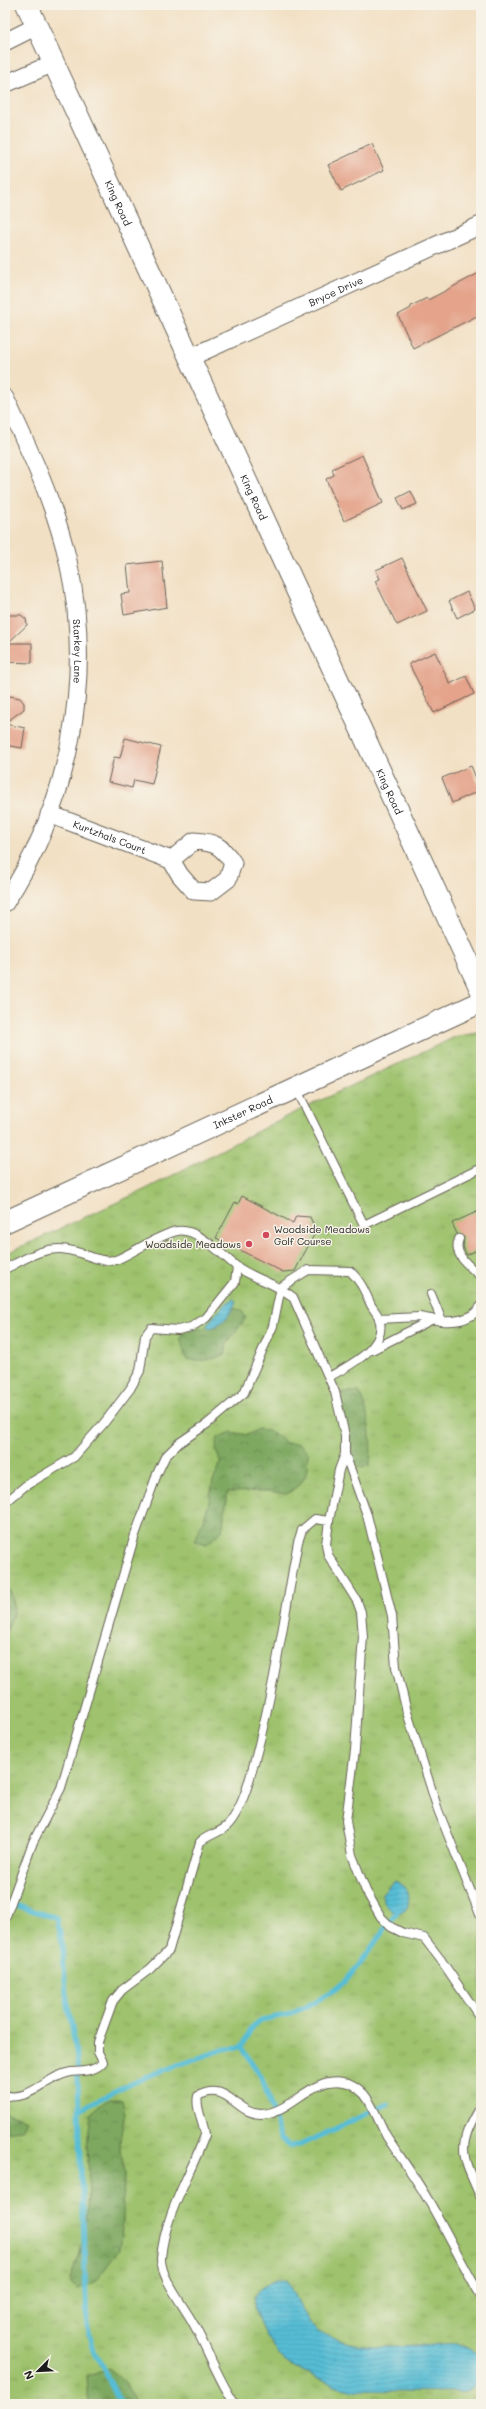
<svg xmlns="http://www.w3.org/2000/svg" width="486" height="2409" viewBox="0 0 486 2409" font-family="Mali,sans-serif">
<defs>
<pattern id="grass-tufts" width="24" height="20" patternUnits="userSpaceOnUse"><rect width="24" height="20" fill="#9ec26d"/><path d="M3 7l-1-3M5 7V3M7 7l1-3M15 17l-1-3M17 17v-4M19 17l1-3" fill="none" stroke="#88a65e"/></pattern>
<pattern id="forest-crowns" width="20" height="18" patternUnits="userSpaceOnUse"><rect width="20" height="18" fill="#7ea860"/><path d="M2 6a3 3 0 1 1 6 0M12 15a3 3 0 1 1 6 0" fill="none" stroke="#66884e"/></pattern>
<pattern id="water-rules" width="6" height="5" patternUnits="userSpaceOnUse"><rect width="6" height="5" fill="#57bdd5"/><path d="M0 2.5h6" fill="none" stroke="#4ba2b6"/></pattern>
</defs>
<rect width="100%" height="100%" fill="#f7f3e8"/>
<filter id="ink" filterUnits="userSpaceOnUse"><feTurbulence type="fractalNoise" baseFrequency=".025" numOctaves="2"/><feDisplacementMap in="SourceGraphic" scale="8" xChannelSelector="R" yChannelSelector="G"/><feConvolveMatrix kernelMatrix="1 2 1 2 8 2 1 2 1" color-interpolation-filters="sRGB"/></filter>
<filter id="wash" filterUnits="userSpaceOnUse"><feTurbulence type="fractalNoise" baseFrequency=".012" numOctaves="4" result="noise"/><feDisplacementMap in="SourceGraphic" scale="16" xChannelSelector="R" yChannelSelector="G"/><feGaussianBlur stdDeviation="0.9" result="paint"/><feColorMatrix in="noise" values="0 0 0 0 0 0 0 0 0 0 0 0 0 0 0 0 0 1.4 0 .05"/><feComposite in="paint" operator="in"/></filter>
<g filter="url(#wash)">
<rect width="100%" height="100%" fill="#f2e0c4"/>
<path fill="url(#grass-tufts)" stroke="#5d6f44" d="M478 1033 481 1041V2404H5V1254L146 1189 281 1119 457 1036Z"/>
<g fill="url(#forest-crowns)" stroke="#4d623e">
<path d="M234 1308 242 1311 246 1318 227 1343 225 1354C214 1360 198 1362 186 1359L180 1337C189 1325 206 1330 218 1324 224 1321 229 1313 234 1308Z"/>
<path d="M346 1392H359C368 1402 374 1454 369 1466L360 1468 352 1465 349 1457 340 1393Z"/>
<path d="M259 1429 271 1431 286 1443 300 1444 308 1452C307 1477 307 1480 287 1494L268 1491 228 1492 222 1531 207 1544 195 1541 208 1507 213 1481 221 1463 216 1451 217 1438 232 1432 247 1435Z"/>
<path d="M5 1589H9C18 1607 13 1616 5 1634Z"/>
<path d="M107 2100H122L125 2113 120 2141 124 2173 123 2220 119 2250 95 2282 78 2289 69 2282 80 2253 86 2220 89 2180 87 2147 91 2113Z"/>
<path d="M5 2112 27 2121 22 2130 5 2132Z"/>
<path d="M109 2368 124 2382 136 2404H89L87 2377Z"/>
</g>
<g fill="url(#water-rules)" stroke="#3a6c78">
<path d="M233 1299 236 1301C233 1312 220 1328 208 1328L207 1325C214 1316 223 1305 233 1299Z"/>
<path d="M394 1881C409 1886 411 1894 407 1908L399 1913 392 1911 383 1902 382 1893Z"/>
<path d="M276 2280H287C297 2296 302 2316 317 2329 346 2352 388 2347 423 2346 437 2345 455 2341 468 2347 473 2349 477 2354 480 2357V2384L470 2390 459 2392 353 2390 337 2386 288 2364 278 2354 267 2337 254 2307 255 2296 263 2286Z"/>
</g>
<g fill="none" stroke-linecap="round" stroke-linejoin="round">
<g stroke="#57bdd5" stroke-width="5">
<path d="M5 1902 57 1918 62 1943 66 1994 77 2057 87 2324 94 2350 121 2404"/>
<path d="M242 2048 251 2028 261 2020 291 2014 307 2006 330 1993 353 1973 397 1912"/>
<path d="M79 2109 150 2075 224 2049 242 2048 262 2078 281 2139 289 2146 300 2145 388 2104"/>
</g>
</g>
<g id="blocks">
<g fill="#e4a38a">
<path d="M372 144 384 170 341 191 328 165Z"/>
<path d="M481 272V314L413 348 398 315 411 308V306L427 298 428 300Z"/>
<path d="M362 455 383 503 344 521 326 479 334 475 332 469Z"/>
<path d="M411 491 417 504 403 510 397 498Z"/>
<path d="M402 558 427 611 397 625 375 581 380 579 376 570Z"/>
<path d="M162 561 167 607 124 615 121 594 130 593 127 565Z"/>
<path d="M467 592 475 609 457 618 449 601Z"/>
<path d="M5 615H21L26 619 27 625 8 643H32V663L5 662Z"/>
<path d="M435 652 450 684 466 676 474 694 434 713 409 664Z"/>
<path d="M5 695 20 698 24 703V709L5 723Z"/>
<path d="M5 724 25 728 22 748 5 745Z"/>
<path d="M125 738 161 747 152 784 134 780 132 788 108 782 114 757 120 758Z"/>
<path d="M471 766 481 790 452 803 442 778Z"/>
<path d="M242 1196 293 1223 296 1216 310 1217 316 1231 295 1271 283 1272 216 1238 235 1202 238 1204Z"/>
<path d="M481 1210V1248L467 1255 463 1247 464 1237 457 1234 452 1223Z"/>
</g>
</g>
</g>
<g filter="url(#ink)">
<use href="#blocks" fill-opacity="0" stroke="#676157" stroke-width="1"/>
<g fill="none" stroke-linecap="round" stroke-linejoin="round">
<defs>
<g id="service">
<path d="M296 1088 364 1225 481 1168"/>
<path d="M459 1239C452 1255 470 1266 481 1277"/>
<path d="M5 1269C25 1259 45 1245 68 1250 86 1253 98 1263 116 1260 135 1252 158 1235 177 1231 197 1227 222 1255 236 1266 254 1279 276 1283 293 1297L335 1392 345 1436V1454L367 1515 392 1616 396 1667 407 1712 438 1810 481 1917"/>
<path d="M379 1319 419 1317 442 1321 431 1294"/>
<path d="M442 1321C457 1322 472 1320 481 1306"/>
<path d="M372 1350 433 1319"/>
<path d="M5 1503 25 1486 74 1457 104 1423 130 1389 140 1371 145 1336 151 1328 178 1330 191 1327 206 1318 235 1282 237 1267"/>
<path d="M329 1521 339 1470 345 1454"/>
<path d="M5 1919 33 1842 61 1788 134 1538 157 1474 165 1457 179 1443 207 1424 244 1393 273 1326 281 1287 308 1270 350 1271C361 1281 365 1292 371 1305 373 1309 377 1313 379 1318 389 1347 348 1366 329 1377"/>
<path d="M5 2095C29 2103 48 2075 71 2072 82 2071 95 2072 103 2062L98 2052V2042L113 2001 122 1990 150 1969 169 1950 200 1842C210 1833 224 1833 232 1820 245 1801 251 1774 257 1752 275 1683 285 1612 298 1542L302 1530 315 1519 329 1521 326 1544 328 1555 357 1601 361 1612 363 1636 355 1750 346 1821 352 1855 366 1891 381 1917 391 1927 403 1933 424 1938 441 1960 481 2019"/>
<path d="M481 2105C455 2147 462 2156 481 2198"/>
<path d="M235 2404C218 2379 208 2350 193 2323 184 2306 160 2277 161 2258 165 2213 190 2176 205 2135 204 2122 195 2108 198 2096 228 2080 235 2114 261 2114 292 2113 310 2076 344 2082 352 2083 358 2088 364 2094 374 2106 379 2123 387 2137 400 2157 415 2177 427 2198 446 2230 462 2264 481 2296"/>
</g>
<g id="minor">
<path d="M5 42 37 26"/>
<path d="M5 84 54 63"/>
<path id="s1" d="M191 357 481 225"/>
<path id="s2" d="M5 398C30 451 55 504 68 561 94 677 70 804 5 903"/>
<path id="s3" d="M49 814 171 860 180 875 194 891 211 892 228 879 233 863C221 845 214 842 194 841L171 860"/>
</g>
<g id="tertiary">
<path id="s4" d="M27 5 481 990"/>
<path id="s5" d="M5 1222 481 1002"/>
</g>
</defs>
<use href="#service" stroke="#676157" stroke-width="10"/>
<use href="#minor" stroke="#676157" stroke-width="19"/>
<use href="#tertiary" stroke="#676157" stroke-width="23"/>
<use href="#service" stroke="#fff" stroke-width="8"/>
<use href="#minor" stroke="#fff" stroke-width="17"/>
<use href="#tertiary" stroke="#fff" stroke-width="21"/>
</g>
</g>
<g fill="#d1495b" stroke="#f7f3e8" stroke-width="1.5">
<circle cx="266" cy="1235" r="4"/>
<circle cx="249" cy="1244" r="4"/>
</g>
<g text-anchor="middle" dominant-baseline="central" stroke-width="3" stroke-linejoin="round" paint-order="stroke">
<g font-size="10" fill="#1c1c1c" stroke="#f7f3e8">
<text stroke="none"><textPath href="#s4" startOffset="218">King Road</textPath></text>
<text stroke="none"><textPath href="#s1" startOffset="159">Bryce Drive</textPath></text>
<text stroke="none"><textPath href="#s4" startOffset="542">King Road</textPath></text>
<text stroke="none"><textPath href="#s2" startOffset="266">Starkey Lane</textPath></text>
<text stroke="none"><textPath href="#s4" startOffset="866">King Road</textPath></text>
<text stroke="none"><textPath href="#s3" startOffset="65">Kurtzhals Court</textPath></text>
<text stroke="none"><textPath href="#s5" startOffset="262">Inkster Road</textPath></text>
</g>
<g font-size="10" fill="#1c1c1c" stroke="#f7f3e8" text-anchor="start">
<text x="274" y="1229">Woodside Meadows<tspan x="274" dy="12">Golf Course</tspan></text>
<text x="241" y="1244" text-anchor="end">Woodside Meadows</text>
</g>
</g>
<rect width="486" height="2409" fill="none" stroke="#f7f3e8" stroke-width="20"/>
<g transform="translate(38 2371) rotate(246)" stroke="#f7f3e8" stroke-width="3" paint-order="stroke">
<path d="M0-3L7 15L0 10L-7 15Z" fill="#1c1c1c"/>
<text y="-6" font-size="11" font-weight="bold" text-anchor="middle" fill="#1c1c1c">N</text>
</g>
</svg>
